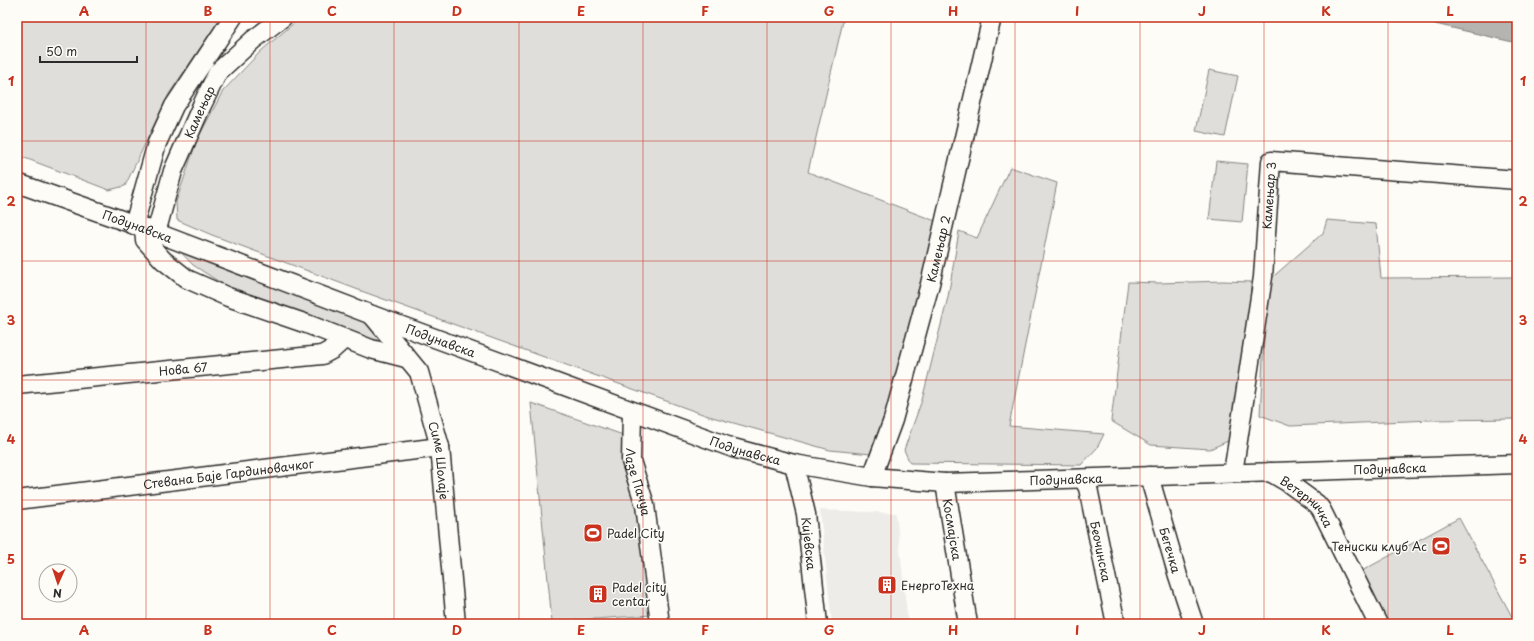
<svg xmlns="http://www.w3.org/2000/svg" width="1534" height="641" viewBox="0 0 1534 641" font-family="'Playpen Sans',sans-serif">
<rect width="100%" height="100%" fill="#fdfcf7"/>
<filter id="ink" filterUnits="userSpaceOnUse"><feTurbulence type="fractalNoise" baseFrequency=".025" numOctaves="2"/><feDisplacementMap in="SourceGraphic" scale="8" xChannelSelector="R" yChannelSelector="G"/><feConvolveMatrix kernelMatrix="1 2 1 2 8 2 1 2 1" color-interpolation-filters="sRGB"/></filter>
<g filter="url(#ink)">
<path fill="#edece8" d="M820 510 896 513 908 624H832Z"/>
<g fill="#dfdeda" stroke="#858482">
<path d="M17 17H221L169 94 125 186 109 190 17 155Z"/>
<path d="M301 17H844L808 172 943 224 894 402 871 454 830 450 705 415 364 292 212 235 177 220 176 202 197 140 223 91 261 51Z"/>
<path d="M1209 70 1238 76 1225 137 1196 131Z"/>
<path d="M1216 161 1248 164 1242 222 1209 219Z"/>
<path d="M1010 167 1057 183 1009 426 1104 434 1097 448 1081 465 910 463 904 450 922 400 948 297 959 231 977 238Z"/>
<path d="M1327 220 1376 224 1381 278 1517 277V419L1431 420 1290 426 1260 415 1267 282 1323 233Z"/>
<path d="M173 244 376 325 396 351 257 301 224 285 193 265Z"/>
<path d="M1223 281 1251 282 1248 380 1244 434 1210 449 1151 445 1111 421 1128 282 1159 283Z"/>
<path d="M531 403 626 436 638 507 652 615 552 622Z"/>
<path d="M1459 518 1516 624H1386L1358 573Z"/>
</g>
<path fill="#b5b4b1" stroke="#7e7d7b" d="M1405 17H1517V43Z"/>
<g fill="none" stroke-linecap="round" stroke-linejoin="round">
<defs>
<g id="minor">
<path id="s1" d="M17 183 144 228 372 315 733 448 794 464 872 477 945 483 1517 464"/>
<path d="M134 225 157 143 174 106 233 17"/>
<path d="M144 228 145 240 163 260 187 279 228 297 307 324 371 349 406 358"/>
<path id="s2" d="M156 233 173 171 202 105 218 72 253 40 283 17"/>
<path id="s3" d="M372 315 419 372 440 447 456 624"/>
<path id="s4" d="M17 385 322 355 333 349 344 339"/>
<path id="s5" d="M632 411 631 461 645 505 660 624"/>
<path id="s6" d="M794 464 806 514 818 624"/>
<path id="s7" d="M1270 472 1287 482 1317 504 1321 509 1378 624"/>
<path id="s8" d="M1233 473 1263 277 1271 161 1517 180"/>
<path id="s9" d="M1149 476 1178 576 1194 624"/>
<path id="s10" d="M872 477 893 420 930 284 992 17"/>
<path id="s11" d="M1083 479 1088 488 1116 624"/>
<path id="s12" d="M945 483 968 624"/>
<path id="s13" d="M17 500 440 447"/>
</g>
</defs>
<use href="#minor" stroke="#2b2b2b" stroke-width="21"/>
<use href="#minor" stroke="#fdfcf7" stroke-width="18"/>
</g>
</g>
<path fill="none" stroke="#c8321e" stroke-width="1" stroke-opacity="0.55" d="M146 17V624M270 17V624M394 17V624M519 17V624M643 17V624M767 17V624M891 17V624M1015 17V624M1140 17V624M1264 17V624M1388 17V624M17 141H1517M17 261H1517M17 380H1517M17 500H1517"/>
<defs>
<symbol id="stadium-square" viewBox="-11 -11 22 22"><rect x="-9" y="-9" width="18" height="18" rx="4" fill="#c8321e" stroke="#fdfcf7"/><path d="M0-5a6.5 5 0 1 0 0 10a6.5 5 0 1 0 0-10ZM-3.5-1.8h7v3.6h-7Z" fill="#fff"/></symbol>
<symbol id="building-square" viewBox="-11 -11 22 22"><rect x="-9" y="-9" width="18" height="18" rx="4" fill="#c8321e" stroke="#fdfcf7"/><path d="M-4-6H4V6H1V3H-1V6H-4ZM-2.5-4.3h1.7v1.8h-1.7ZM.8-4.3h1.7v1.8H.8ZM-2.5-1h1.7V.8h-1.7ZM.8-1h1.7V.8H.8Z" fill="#fff"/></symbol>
</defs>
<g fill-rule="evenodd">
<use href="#stadium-square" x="582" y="522" width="22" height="22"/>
<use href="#stadium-square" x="1430" y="535" width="22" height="22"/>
<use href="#building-square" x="876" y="574" width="22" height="22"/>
<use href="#building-square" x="587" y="583" width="22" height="22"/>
</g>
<g text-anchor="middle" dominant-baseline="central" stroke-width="3" stroke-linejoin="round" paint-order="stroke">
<g font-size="12" fill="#2b2b2b" stroke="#fdfcf7">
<text stroke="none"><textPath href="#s2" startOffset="129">Камењар</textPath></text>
<text stroke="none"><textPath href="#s8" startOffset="280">Камењар 3</textPath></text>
<text stroke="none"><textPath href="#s1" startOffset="128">Подунавска</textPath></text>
<text stroke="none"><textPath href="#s10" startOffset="238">Камењар 2</textPath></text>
<text stroke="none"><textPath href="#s1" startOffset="452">Подунавска</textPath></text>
<text stroke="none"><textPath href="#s4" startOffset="167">Нова 67</textPath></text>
<text stroke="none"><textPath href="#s1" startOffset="776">Подунавска</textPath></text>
<text stroke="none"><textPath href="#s3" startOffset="165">Симе Шолаје</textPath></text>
<text stroke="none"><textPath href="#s1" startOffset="1424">Подунавска</textPath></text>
<text stroke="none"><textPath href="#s13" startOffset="213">Стевана Баје Гардиновачког</textPath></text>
<text stroke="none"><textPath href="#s1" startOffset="1100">Подунавска</textPath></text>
<text stroke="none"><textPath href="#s5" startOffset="72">Лазе Пачуа</textPath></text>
<text stroke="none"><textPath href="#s7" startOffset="48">Ветерничка</textPath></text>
<text stroke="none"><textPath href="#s12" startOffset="47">Космајска</textPath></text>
<text stroke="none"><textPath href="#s6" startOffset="81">Кијевска</textPath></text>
<text stroke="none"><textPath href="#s11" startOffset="75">Беочинска</textPath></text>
<text stroke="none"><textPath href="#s9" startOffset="77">Бегечка</textPath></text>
</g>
<g font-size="12" fill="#2b2b2b" stroke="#fdfcf7" text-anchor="start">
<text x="607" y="533">Padel City</text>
<text x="1427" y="546" text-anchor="end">Тениски клуб Ас</text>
<text x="901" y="585">ЕнергоТехна</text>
<text x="612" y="587">Padel city<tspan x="612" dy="14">centar</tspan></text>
</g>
</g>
<rect width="1534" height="641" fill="none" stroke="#fdfcf7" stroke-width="44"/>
<g transform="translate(58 583) rotate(183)"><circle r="19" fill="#fdfcf7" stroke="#a9a8a5"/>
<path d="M0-3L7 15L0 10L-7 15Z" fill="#c8321e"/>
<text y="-6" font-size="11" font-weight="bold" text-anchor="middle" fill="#2b2b2b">N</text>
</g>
<path d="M40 56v6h97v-6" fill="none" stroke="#2b2b2b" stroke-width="2"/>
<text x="46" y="56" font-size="12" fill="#2b2b2b" stroke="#fdfcf7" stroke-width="3" paint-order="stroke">50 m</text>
<rect x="22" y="22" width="1490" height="597" fill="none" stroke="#c8321e" stroke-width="1.5"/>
<g font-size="13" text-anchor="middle" font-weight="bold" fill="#c8321e">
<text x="84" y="16">A</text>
<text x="208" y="16">B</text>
<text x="332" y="16">C</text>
<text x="457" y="16">D</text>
<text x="581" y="16">E</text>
<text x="705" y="16">F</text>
<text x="829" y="16">G</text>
<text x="953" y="16">H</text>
<text x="1077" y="16">I</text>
<text x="1202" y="16">J</text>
<text x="1326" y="16">K</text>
<text x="1450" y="16">L</text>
<text x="11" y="86">1</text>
<text x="1523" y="86">1</text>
<text x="11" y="206">2</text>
<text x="1523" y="206">2</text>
<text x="11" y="325">3</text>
<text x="1523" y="325">3</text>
<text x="11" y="444">4</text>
<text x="1523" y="444">4</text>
<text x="11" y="564">5</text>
<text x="1523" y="564">5</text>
<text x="84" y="635">A</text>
<text x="208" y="635">B</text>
<text x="332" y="635">C</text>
<text x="457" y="635">D</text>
<text x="581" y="635">E</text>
<text x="705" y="635">F</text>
<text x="829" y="635">G</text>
<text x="953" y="635">H</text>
<text x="1077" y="635">I</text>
<text x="1202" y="635">J</text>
<text x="1326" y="635">K</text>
<text x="1450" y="635">L</text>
</g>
</svg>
